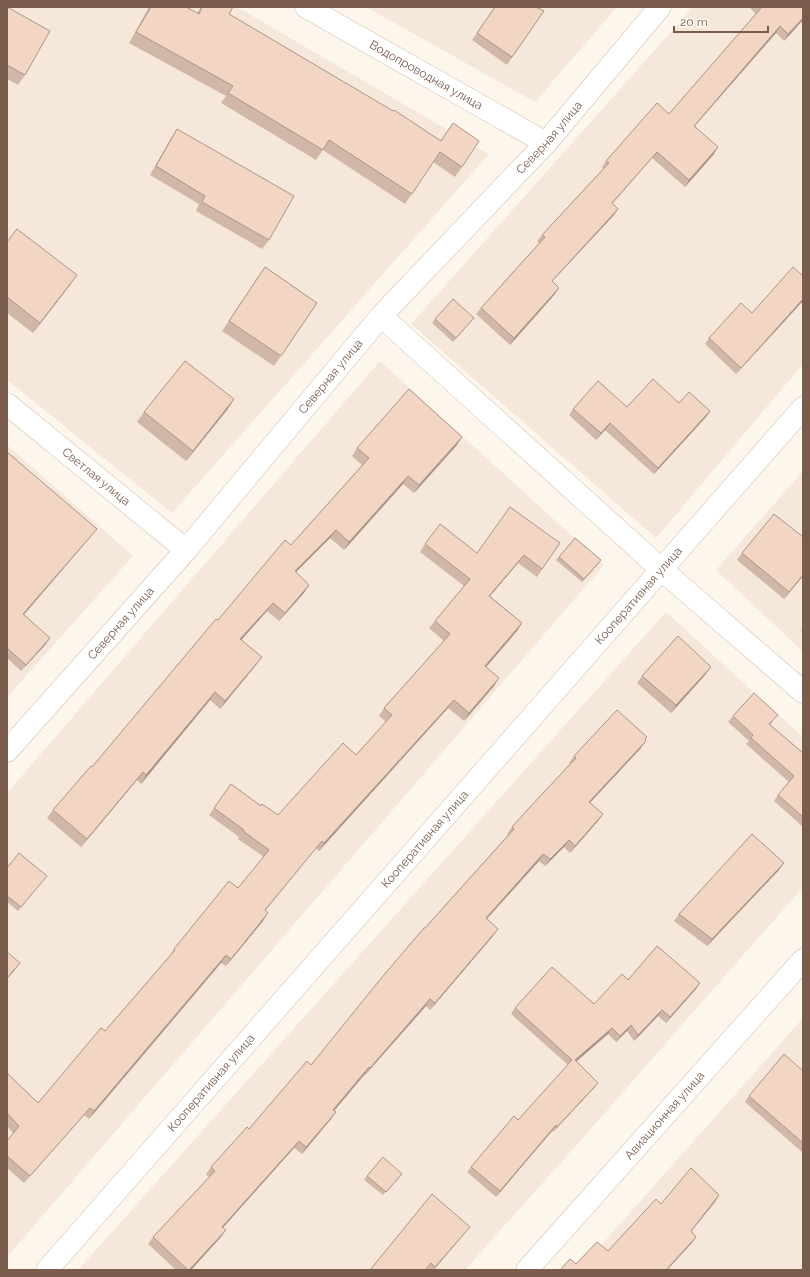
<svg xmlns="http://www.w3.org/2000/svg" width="810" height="1277" viewBox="0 0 810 1277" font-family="Raleway,sans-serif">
<rect width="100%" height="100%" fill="#fdf6ec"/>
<g fill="#f5e8da">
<path d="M7 7H237L489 154 172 513 7 380Z"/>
<path d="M366 7H617L535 102Z"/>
<path d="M693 7H803V364L656 538 411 324Z"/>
<path d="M380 361 604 565 7 1257V793Z"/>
<path d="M7 445 133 556 7 697Z"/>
<path d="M803 471V652L716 570Z"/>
<path d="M666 612 803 737V887L582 1139 465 1270H78Z"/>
<path d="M803 1018V1270H579Z"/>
</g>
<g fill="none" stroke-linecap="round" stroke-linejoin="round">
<defs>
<g id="street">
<path id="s1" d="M306 7 546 143"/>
<path d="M381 316 662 570 803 692"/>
<path id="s2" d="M7 404 186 550"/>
<path id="s3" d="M7 751 186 550 381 316 546 143 660 7"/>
<path id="s4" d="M47 1270 803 408"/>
<path id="s5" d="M527 1270 803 960"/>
</g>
</defs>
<use href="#street" stroke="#d1beb0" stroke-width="23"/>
<use href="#street" stroke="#fff" stroke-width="22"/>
</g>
<g fill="#d1b7a8">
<path d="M7 7 25 75 18 85 7 79Z"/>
<path d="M149 7H186L197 13 201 7H233L229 14 441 141 453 123 462 167 455 177 433 162 405 204 323 150 316 160 221 103 226 96 129 43Z"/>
<path d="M495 7 544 11 507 65 472 40Z"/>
<path d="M749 7H803V20L784 41 776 33 695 126 714 154 685 187 652 158 613 203 614 215 552 281 555 294 510 345 476 314 481 308 539 243 537 241 542 235 603 169 602 167 606 161 669 114 756 14Z"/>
<path d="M177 129 269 240 262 249 196 211 199 204 150 175 171 138Z"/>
<path d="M7 242 70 285 33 333 7 313Z"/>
<path d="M265 267 317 303 274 366 222 331Z"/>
<path d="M803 301 736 374 705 344 709 338 752 313Z"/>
<path d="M474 318 453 342 432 323 435 319Z"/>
<path d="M234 399 227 410 186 461 137 422 144 412Z"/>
<path d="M679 403 710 411 706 417 654 474 605 430 596 440 569 415 573 409 627 407Z"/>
<path d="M457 445 414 493 403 484 344 550 330 538 296 572 304 593 279 621 267 611 241 640 262 657 256 665 220 709 210 700 141 784 137 780 81 847 47 818 53 810 92 767 218 620 291 545 362 465 352 456 357 448Z"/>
<path d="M7 452 97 529 92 535 24 615 46 644 21 671 7 658Z"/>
<path d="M560 543 537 577 518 563 490 596 522 623 517 631 486 667 494 686 464 721 448 708 319 851 316 848 265 911 263 921 226 966 221 963 89 1119 84 1115 24 1183 7 1168V1141L13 1133 7 1126V1073L38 1103 105 1031 169 957 174 949 238 888 264 857 238 839 239 837 209 815 231 784 261 806 278 815 356 755 386 722 379 716 384 708 444 641 429 628 435 621 464 586 420 552 425 544 477 553Z"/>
<path d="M742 553 803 576 784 599 737 560Z"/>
<path d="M559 557 601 560 582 582 556 560Z"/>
<path d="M803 626V632L801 630Z"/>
<path d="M706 674 671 713 637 683 642 676Z"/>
<path d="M733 716 773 721 770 725 803 753V827L774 801 778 795 789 782 746 744 749 741 728 722Z"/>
<path d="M647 737 641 748 590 803 603 814 598 821 570 853 564 847 545 866 539 861 487 919 493 936 430 1010 426 1006 365 1075V1074L334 1110 331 1119 302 1154 294 1148 223 1228 221 1237 191 1270H176L148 1244 153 1237 209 1177 206 1174 211 1167 249 1129 311 1065 425 928 508 835 507 834 512 827 570 764 569 763 574 756Z"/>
<path d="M7 868 47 876 18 911 7 902Z"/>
<path d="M779 870 707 946 674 921 679 914Z"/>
<path d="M628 980 696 989 666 1023 658 1016 634 1041 627 1031 616 1042 608 1034 576 1062 598 1083 594 1088 553 1132 552 1131 496 1197 467 1172 471 1167 518 1120 568 1065 511 1014 515 1008 594 1004Z"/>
<path d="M803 1071V1153L745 1102 749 1096Z"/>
<path d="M367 1176 399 1178 383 1195 364 1180Z"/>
<path d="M464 1234 434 1270H370Z"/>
</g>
<g fill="#aa9588">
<path d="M803 18V20L784 41 788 34Z"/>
<path d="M780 26 776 33 689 132 694 126Z"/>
<path d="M718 147 714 154 685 187 689 180Z"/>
<path d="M657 152 652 158 607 209 612 203Z"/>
<path d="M618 209 614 215 547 287 552 281Z"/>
<path d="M77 275 70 285 33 333 40 323Z"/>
<path d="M559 288 555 294 510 345 514 338Z"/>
<path d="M803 299V301L736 374 741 368Z"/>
<path d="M234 399 227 410 186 461 193 451Z"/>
<path d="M710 411 706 417 654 474 658 468Z"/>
<path d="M610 423 605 430 596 440 601 433Z"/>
<path d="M462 437 457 445 414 493 419 485Z"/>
<path d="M408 476 403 484 344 550 349 542Z"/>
<path d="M97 529 92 535 19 620 23 614Z"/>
<path d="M336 530 330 538 289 579 295 571Z"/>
<path d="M524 555 518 563 484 603 489 596Z"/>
<path d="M601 560 598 564 582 582 584 579Z"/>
<path d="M803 575V576L784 599 789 592Z"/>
<path d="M309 585 304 593 279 621 285 613Z"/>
<path d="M273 603 267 611 235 647 240 639Z"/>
<path d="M522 623 517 631 480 674 485 666Z"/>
<path d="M50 638 46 644 21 671 26 665Z"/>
<path d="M262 657 256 665 220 709 225 701Z"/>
<path d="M711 667 706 674 671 713 676 705Z"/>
<path d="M499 678 494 686 464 721 469 713Z"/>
<path d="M215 692 210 700 141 784 146 775Z"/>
<path d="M454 700 448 708 319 851 324 843Z"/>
<path d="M646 741 641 748 584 809 589 802Z"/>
<path d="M143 772 137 780 81 847 87 839Z"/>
<path d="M603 814 598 821 570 853 575 846Z"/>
<path d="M569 840 564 847 545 866 550 859Z"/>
<path d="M322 841 316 848 259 918 265 910Z"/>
<path d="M543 854 539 861 481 925 486 918Z"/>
<path d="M784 863 779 870 707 946 712 939Z"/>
<path d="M268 913 263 921 226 966 231 959Z"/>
<path d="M498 929 493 936 430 1010 435 1003Z"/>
<path d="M226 955 221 963 89 1119 94 1111Z"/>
<path d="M20 963 14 971 7 979V978Z"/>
<path d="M700 983 696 989 666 1023 670 1017Z"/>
<path d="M430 999 426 1006 365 1075 370 1068Z"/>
<path d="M662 1010 658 1016 634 1041 638 1035Z"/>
<path d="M631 1025 627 1031 616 1042 620 1036Z"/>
<path d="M612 1028 608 1034 571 1066 575 1060Z"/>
<path d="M369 1067 365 1074 329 1117 333 1110Z"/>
<path d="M598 1083 594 1088 553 1132 557 1127Z"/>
<path d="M90 1108 84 1115 24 1183 30 1176Z"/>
<path d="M336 1112 331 1119 302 1154 306 1147Z"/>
<path d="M556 1125 552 1131 496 1197 500 1191Z"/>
<path d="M299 1141 294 1148 217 1234 222 1227Z"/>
<path d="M719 1195 715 1202 686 1238 691 1231Z"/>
<path d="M470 1227 464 1234 433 1270 435 1267Z"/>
<path d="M226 1230 221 1237 191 1270H189Z"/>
<path d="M696 1237 692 1243 667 1270H666Z"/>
</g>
<g fill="#f3d5c3" stroke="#aa9588">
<path d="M7 7 50 31 25 75 7 65Z"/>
<path d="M151 7H186L199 14 202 7H233L229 14 393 111 394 110 441 141 453 123 479 141 462 167 440 152 412 194 329 140 323 150 228 93 233 86 136 32Z"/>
<path d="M495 7H536L544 11 512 57 477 33Z"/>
<path d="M760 7H803V18L788 34 780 26 694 126 718 147 689 180 657 152 612 203 618 209 552 281 559 288 514 338 481 308 545 237 542 235 609 163 606 161 657 103 669 114 761 8Z"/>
<path d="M177 129 294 196 269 240 202 202 205 196 156 166Z"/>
<path d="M17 229 77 275 40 323 7 297V242Z"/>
<path d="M265 267 317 303 281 356 229 321Z"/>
<path d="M793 267 803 276V299L741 368 709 338 741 303 752 313Z"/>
<path d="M453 299 474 318 456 338 435 319Z"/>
<path d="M185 361 234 399 193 451 144 412Z"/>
<path d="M653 379 679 403 689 392 710 411 658 468 610 423 601 433 573 409 598 381 627 407Z"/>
<path d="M409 389 462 437 419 485 408 476 349 542 336 530 295 571 309 585 285 613 273 603 240 639 262 657 225 701 215 692 146 775 143 772 87 839 53 810 91 766 92 767 216 619 218 620 285 540 291 545 369 458 357 448Z"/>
<path d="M7 452 97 529 23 614 50 638 26 665 7 648Z"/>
<path d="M510 507 560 543 542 569 524 555 489 596 522 623 485 666 499 678 469 713 454 700 324 843 322 841 265 910 268 913 231 959 226 955 94 1111 90 1108 30 1176 7 1156V1141L19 1126 16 1123 7 1113V1073L38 1103 101 1028 105 1031 175 950 174 949 229 881 238 888 269 850 243 831 244 830 214 808 231 784 261 806 262 804 278 815 343 743 356 755 392 715 384 708 450 634 435 621 470 579 425 544 440 524 477 553Z"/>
<path d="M774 514 803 537V575L789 592 742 553Z"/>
<path d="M575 538 601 560 584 579 559 557Z"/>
<path d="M678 636 711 667 676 705 642 676Z"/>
<path d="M754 693 778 715 769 724 803 753V817L778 795 794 776 751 738 753 735 733 716Z"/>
<path d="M617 710 647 737 645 739 646 741 589 802 603 814 575 846 569 840 550 859 543 854 486 918 498 929 435 1003 430 999 370 1068 369 1067 333 1110 336 1112 306 1147 299 1141 222 1227 226 1230 189 1270H188L153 1237 215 1171 211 1167 247 1127 249 1129 307 1061 311 1065 383 976 424 928H425L514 829 512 827 530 807 576 758 574 756Z"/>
<path d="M752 834 784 863 712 939 679 914Z"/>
<path d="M19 853 47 876 21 907 7 896V868Z"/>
<path d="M657 946 700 983 670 1017 662 1010 638 1035 631 1025 620 1036 612 1028 575 1060 598 1083 557 1127 556 1125 500 1191 471 1167 514 1116 518 1120 572 1060 515 1008 552 967 594 1004 622 974 628 980Z"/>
<path d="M7 952 20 963 7 978Z"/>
<path d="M784 1054 803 1071V1143L749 1096Z"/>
<path d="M383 1157 402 1174 386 1192 367 1176Z"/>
<path d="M691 1168 719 1195 691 1231 696 1237 666 1270H560L570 1259 576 1264 597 1242 608 1251 656 1199 661 1204Z"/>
<path d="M432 1194 470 1227 435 1267 431 1263 425 1270H370Z"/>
</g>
<g text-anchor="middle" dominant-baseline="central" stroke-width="3.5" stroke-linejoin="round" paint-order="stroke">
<g font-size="12" fill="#7a5c4d" stroke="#fffaf3">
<text stroke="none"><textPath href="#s1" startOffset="138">Водопроводная улица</textPath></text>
<text stroke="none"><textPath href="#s3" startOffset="819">Северная улица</textPath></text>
<text stroke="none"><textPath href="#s3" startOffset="495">Северная улица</textPath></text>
<text stroke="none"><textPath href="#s2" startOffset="115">Светлая улица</textPath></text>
<text stroke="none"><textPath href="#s4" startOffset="897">Кооперативная улица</textPath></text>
<text stroke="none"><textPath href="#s3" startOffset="171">Северная улица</textPath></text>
<text stroke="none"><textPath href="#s4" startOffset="573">Кооперативная улица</textPath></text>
<text stroke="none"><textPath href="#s4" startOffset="249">Кооперативная улица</textPath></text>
<text stroke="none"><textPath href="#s5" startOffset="207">Авиационная улица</textPath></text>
</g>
</g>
<rect width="810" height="1277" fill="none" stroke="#7a5c4d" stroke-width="16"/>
<path d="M674 26v6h94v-6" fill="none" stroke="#7a5c4d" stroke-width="2"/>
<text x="680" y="26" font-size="12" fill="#7a5c4d" stroke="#fffaf3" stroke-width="3" paint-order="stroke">20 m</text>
</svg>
